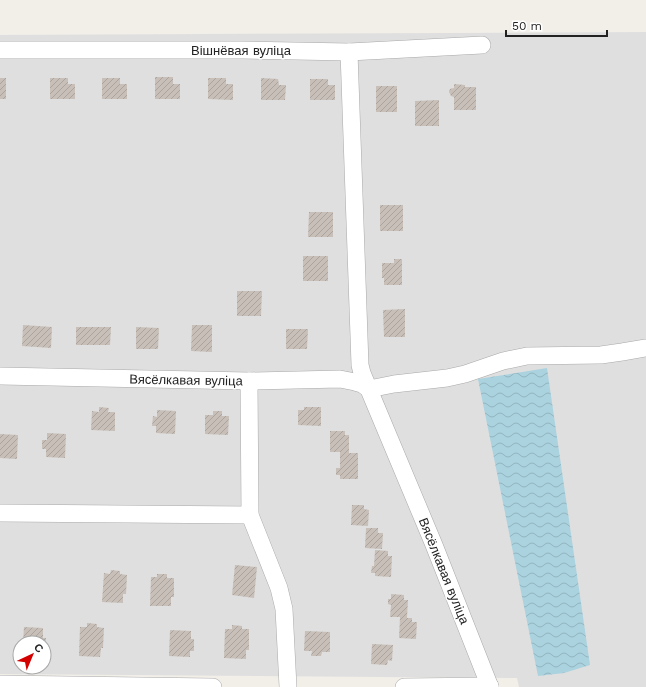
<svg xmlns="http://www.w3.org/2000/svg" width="646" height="687" viewBox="0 0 646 687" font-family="'Work Sans',sans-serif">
<defs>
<pattern id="water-waves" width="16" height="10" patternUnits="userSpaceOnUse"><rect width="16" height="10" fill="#aad3df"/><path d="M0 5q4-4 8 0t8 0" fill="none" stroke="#92b5bf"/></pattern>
<pattern id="building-hatch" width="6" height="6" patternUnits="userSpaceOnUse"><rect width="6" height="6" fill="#c7bfb8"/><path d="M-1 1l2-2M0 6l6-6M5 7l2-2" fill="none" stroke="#aba49e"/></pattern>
</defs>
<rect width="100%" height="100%" fill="#f2efe9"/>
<path fill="#e0dfdf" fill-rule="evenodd" d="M646 32V687H519L517 678 0 674V35ZM20 643H44V667H20Z"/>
<path fill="url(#water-waves)" d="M547 368 590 665 564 673 538 676 478 379Z"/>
<g fill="url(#building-hatch)">
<path d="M155 77H173V84H180V99H155Z"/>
<rect x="0" y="78" width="6" height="21"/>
<path d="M50 78H68V84H75V99H50Z"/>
<path d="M102 78H120V84H127V99H102Z"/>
<path d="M208 78H226V84H233V100L208 99Z"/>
<path d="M261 78 278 79 279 85H286L285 100H261Z"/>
<path d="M310 79H328V85H335V100H310Z"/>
<path d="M454 84 465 85V87H476V110H454V97L451 96 449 92 450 89 454 88Z"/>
<rect x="376" y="86" width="21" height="26"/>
<path d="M439 100V126H415V101Z"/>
<rect x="380" y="205" width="23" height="26"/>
<path d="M309 212H333V237H308Z"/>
<rect x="303" y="256" width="25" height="25"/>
<path d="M394 259H402V285H384V278H382V263H394Z"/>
<path d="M237 291H262L261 316H237Z"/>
<path d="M405 309V337H384L383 310Z"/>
<path d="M23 325 52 327 51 348 22 346Z"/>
<path d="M192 325H212V352L191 351Z"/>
<path d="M76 327H111L110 345H76Z"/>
<path d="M136 327 159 328 158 349H136Z"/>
<path d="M286 329H308L307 349H286Z"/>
<path d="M99 407 109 408 108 412H115V431L91 430 92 411 99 412Z"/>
<path d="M304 407H321V426L298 425V410H304Z"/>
<path d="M157 410 176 411 175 434 156 433V426H152L153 416 157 417Z"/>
<path d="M213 411H222V416H229L228 435 205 434V415H213Z"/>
<path d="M330 431H345V435H349V453H358V479H340V475H336V468H340V452H330Z"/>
<path d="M47 433 66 434 65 458 46 457V449H42V440H47Z"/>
<path d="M0 434 18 435 17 459 0 458Z"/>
<path d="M352 505H364V509L369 510 368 526 351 525Z"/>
<path d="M366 528H378V533H383L382 549 365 548Z"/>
<path d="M375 550 388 551V556H392L391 577 375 576V573H371L372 566H374Z"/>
<path d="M235 565 257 567 254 598 232 595Z"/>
<path d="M111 570 120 571V574L127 575 126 594H123V603L102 602 104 573 110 574Z"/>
<path d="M157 574H167V578H174V597H171V606H150L151 577H157Z"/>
<path d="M391 594 404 595V600H408L407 618H412V622H417L416 639 399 638 400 617H390L391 605 388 604V599H391Z"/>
<path d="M87 623 97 624V627L104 628 103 648H101L100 657 79 656 80 627H87Z"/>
<path d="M232 625 242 626V629H249V650H246V659L224 658 225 629H232Z"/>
<path d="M24 627 43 628V638H46L45 647H44V643H23Z"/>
<path d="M170 630 191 631V639H194V651H190V657L169 656Z"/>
<path d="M305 631 330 632V652H322L321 656H311L312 651H304Z"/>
<path d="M372 644 393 645 392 661 388 660 387 665 371 664Z"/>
</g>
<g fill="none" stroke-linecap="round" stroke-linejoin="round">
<defs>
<g id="minor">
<path d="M0 50H243L349 52 482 45"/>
<path d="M349 52 360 365 362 373 434 545 490 687"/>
<path d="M0 376 249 381 340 379 355 382 362 384 369 389"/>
<path d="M249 381 250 515 279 588 284 609 288 687"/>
<path d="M369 389 394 384 447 378 465 374 503 361 527 356 601 355 622 352 646 348"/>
<path d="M0 513 250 515"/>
<path d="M0 684 213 687"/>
<path d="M404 687 490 686"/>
</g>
</defs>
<use href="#minor" stroke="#a9a9a9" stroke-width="18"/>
<use href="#minor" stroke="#fff" stroke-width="17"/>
</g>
<g text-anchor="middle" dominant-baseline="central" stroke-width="3" stroke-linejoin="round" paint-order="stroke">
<g font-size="13" fill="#222" stroke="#fff">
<text x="241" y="50">Вішнёвая вуліца</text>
<text transform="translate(186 380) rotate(1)">Вясёлкавая вуліца</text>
<text transform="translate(444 571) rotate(68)">Вясёлкавая вуліца</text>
</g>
</g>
<g transform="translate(32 655) rotate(44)"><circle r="19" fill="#ffffff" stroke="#a7a7a7"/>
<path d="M0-3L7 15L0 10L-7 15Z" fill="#d40000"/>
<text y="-6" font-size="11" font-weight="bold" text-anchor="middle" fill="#222222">С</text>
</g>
<path d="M506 30v6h101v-6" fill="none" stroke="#222222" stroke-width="2"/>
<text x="512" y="30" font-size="12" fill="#222222" stroke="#ffffff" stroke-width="3" paint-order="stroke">50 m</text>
</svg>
